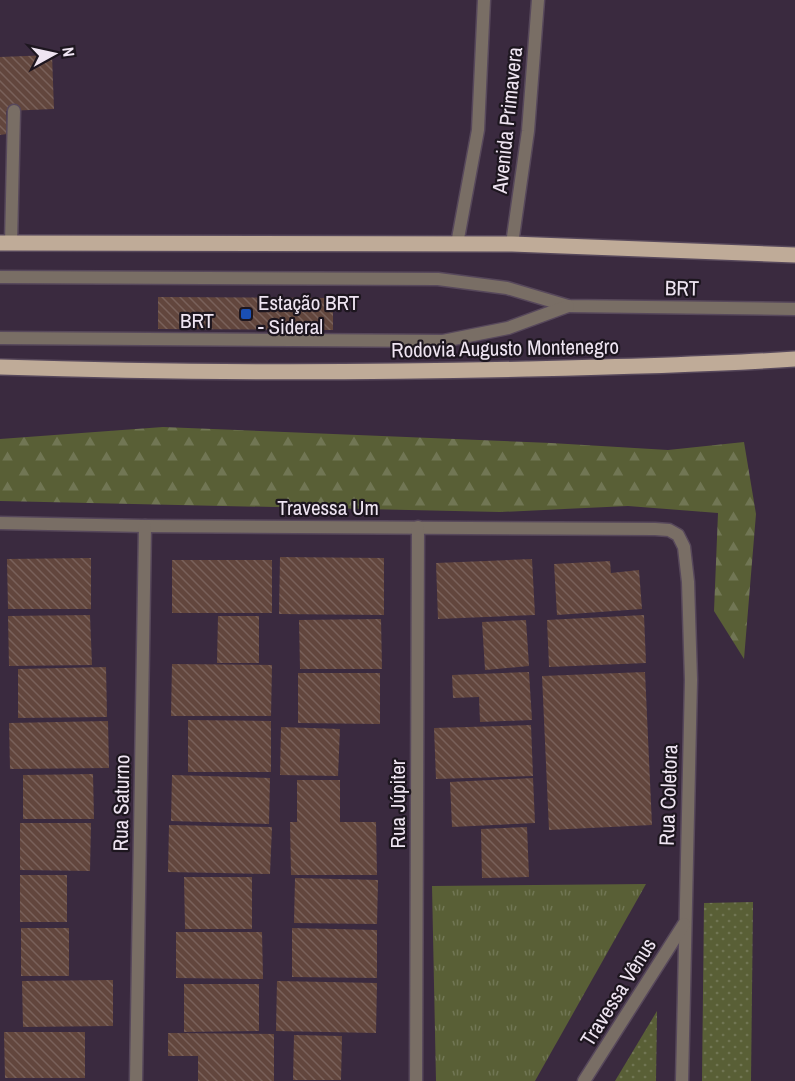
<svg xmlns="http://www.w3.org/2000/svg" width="795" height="1081" viewBox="0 0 795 1081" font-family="'Archivo Narrow',sans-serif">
<defs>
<pattern id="grass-dots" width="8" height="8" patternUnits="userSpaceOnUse" patternTransform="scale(1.5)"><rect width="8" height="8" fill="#595f36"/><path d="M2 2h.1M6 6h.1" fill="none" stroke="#717654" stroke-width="1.8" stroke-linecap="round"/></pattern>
<pattern id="forest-firs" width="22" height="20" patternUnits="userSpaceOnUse" patternTransform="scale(1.5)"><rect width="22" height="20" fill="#595f36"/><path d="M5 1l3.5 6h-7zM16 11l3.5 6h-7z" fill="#717654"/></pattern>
<pattern id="park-tufts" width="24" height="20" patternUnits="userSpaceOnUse" patternTransform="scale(1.5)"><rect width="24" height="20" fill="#595f36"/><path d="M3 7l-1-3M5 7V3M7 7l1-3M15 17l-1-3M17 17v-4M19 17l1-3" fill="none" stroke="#717654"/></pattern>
<pattern id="building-back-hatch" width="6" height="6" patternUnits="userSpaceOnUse" patternTransform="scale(1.5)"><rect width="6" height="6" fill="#62463d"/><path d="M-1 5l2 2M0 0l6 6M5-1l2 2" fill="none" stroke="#79615a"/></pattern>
</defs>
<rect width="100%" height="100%" fill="#3a2a3f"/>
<g fill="url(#grass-dots)">
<path d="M753 902 751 1081H702L704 903Z"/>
<path d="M657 1011 656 1081H615Z"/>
</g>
<path fill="url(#forest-firs)" d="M163 427 551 443 668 450 744 442 756 514 744 659 714 611 718 513 628 506 500 512 0 501V439Z"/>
<path fill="url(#park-tufts)" d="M646 884 535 1081H436L432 886Z"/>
<g fill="url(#building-back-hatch)">
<path d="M52 55 54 109 6 111 7 134 0 135V57Z"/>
<path d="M158 297 333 298V330L158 329Z"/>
<path d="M280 557 384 558V615L279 614Z"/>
<path d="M91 558V609H8L7 559Z"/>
<path d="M532 559 535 615 438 619 436 563Z"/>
<rect x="172" y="560" width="100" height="53"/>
<path d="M610 561 611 573 639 570 642 609 557 615 554 564Z"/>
<path d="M90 615 92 665 9 666 8 616Z"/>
<path d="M644 615 646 663 549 667 547 620Z"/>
<path d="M218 616H259V663H217Z"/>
<path d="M381 619 382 669H300L299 620Z"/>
<path d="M526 620 529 666 485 670 482 622Z"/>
<path d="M172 664 272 665 271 716H171Z"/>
<path d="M106 667 107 717 18 718V669Z"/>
<path d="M529 672 532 720 480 722 479 697 453 698 452 675Z"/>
<path d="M645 672 652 825 549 830 542 676Z"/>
<path d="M298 673H380V724L298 723Z"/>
<path d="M188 720 271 721V772H188Z"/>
<path d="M108 721 109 768 10 769 9 723Z"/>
<path d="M531 725 533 776 436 779 434 728Z"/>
<path d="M281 727 340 729 338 776 280 775Z"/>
<path d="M93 774 94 819H23V775Z"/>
<path d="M172 775 270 778 269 824 171 821Z"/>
<path d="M533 778 535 823 452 827 450 782Z"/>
<path d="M297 780H340V822H376L377 875H291L290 822H297Z"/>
<path d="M20 823H91L90 871 20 870Z"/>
<path d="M169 825 272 827 270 874 168 872Z"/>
<path d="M527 827 529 877 482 878 481 829Z"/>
<rect x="20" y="875" width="47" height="47"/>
<path d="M184 877H252V929H185Z"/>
<path d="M295 878 378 880 377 924 294 923Z"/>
<rect x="21" y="928" width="48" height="48"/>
<path d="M292 928 377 930V978L292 977Z"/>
<path d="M176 932H262L263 979 176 978Z"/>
<path d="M113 980V1026L23 1027 22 981Z"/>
<path d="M277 981 377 983 376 1033 276 1031Z"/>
<path d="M184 984H259V1031L184 1032Z"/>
<path d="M4 1032H85V1078H5Z"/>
<path d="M168 1033 274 1034V1081H198V1056H168Z"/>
<path d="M294 1035 342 1036 341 1080H293Z"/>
</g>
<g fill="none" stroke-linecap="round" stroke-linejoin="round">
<defs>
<g id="service">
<path d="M11 243 14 111"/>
<path d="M0 277 438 279 507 288 568 306 795 309"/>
<path d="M0 338 443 341 508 328 568 306"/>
</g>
<g id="minor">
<path d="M457 244 478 130 484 0"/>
<path d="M512 244 528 131 538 0"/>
<path d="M0 523 145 526 655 529 669 530 678 535 684 547 688 582 691 680 682 1081"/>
<path d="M136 1081 145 526"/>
<path d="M416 1081 418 527"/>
<path d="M584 1081 684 924"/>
</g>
<g id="primary">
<path d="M0 243 512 244 795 255"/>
<path d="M0 367C176 373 351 373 527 369 616 367 706 365 795 359"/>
</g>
</defs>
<use href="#service" stroke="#57485b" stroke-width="15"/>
<use href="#minor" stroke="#57485b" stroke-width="15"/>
<use href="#primary" stroke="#57485b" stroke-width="18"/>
<use href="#service" stroke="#796e65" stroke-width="12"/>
<use href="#minor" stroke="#796e65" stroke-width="12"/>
<use href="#primary" stroke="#bfab98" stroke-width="15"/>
</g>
<rect fill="#1a4fb4" stroke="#1d161f" stroke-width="2" x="240" y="308" width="12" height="12" rx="3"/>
<g text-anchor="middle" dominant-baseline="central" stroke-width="4.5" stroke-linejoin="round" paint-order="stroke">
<g font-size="21" fill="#eee4f1" stroke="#1d161f">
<text transform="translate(507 120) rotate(-84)">Avenida Primavera</text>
<text transform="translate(682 288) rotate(1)">BRT</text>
<text x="197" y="320">BRT</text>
<text transform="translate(505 348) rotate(-1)">Rodovia Augusto Montenegro</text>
<text x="328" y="507">Travessa Um</text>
<text transform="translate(668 795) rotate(-88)">Rua Coletora</text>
<text transform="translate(121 803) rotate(-89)">Rua Saturno</text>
<text transform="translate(397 804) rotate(-90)">Rua Júpiter</text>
<text transform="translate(618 992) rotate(-58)">Travessa Vênus</text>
</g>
<g font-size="21" fill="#eee4f1" stroke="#1d161f" text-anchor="start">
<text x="258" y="302">Estação BRT<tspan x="258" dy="24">- Sideral</tspan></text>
</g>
</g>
<g transform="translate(54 54) rotate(82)" stroke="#1d161f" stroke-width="4.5" paint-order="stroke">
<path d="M0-4.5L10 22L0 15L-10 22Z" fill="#eee4f1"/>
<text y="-9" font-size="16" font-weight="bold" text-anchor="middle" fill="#eee4f1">N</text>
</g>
</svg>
